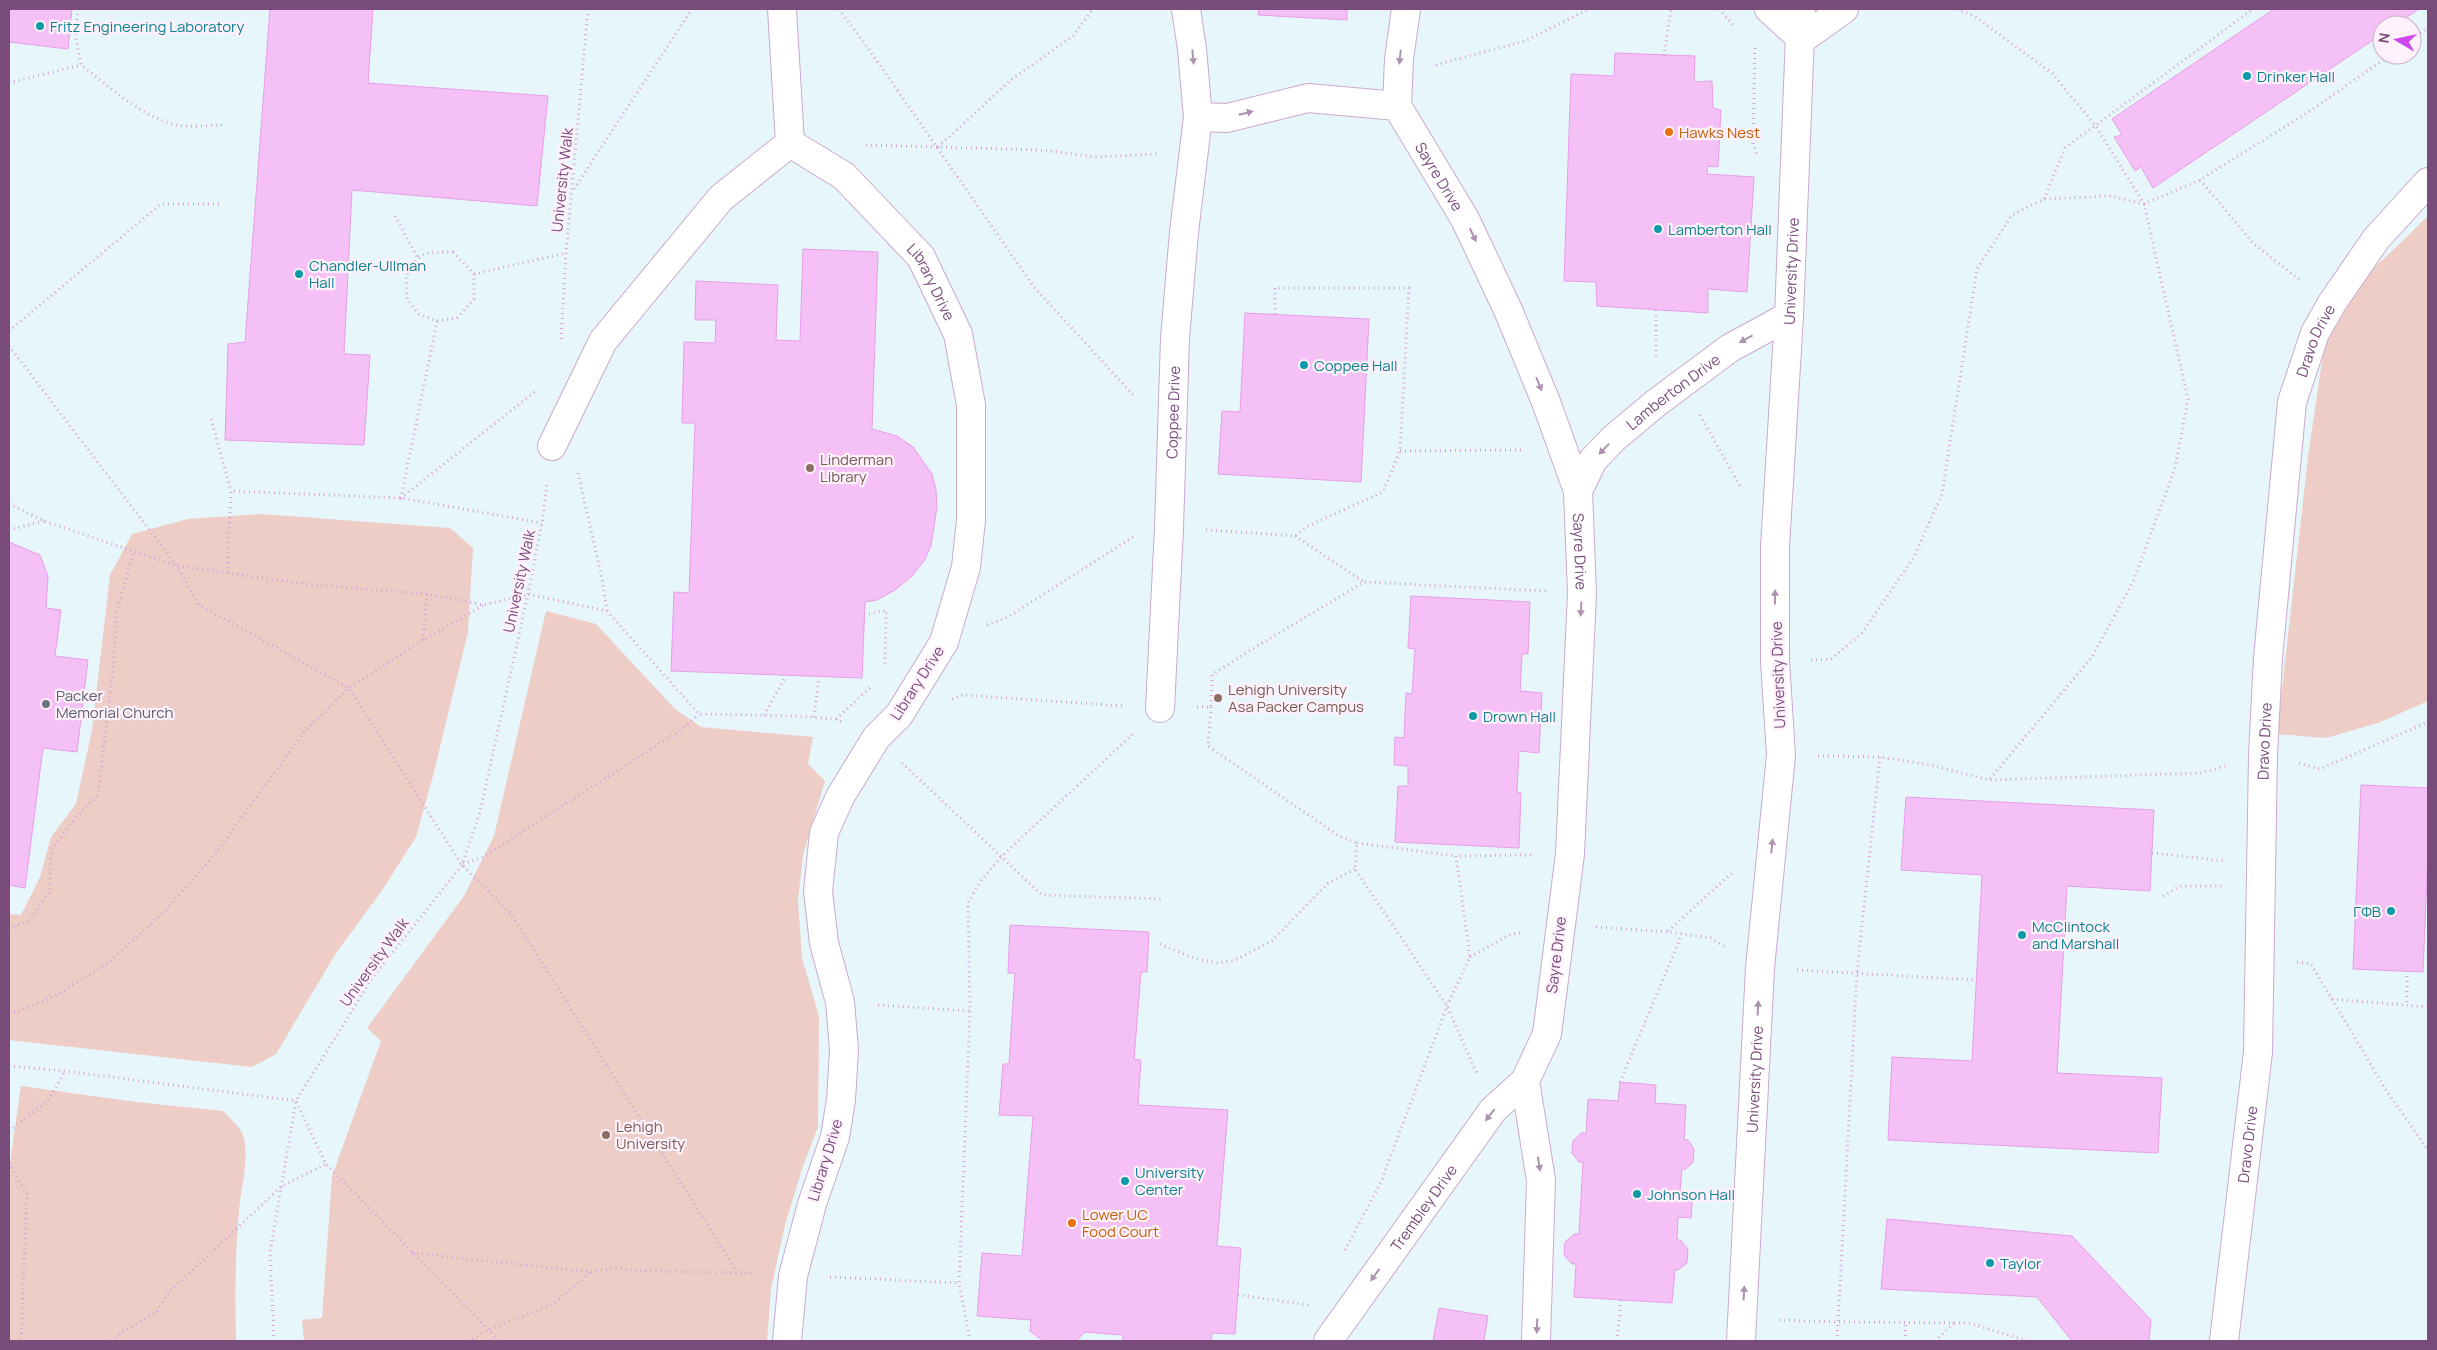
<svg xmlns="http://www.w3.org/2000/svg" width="2437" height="1350" viewBox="0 0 2437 1350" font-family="Manrope,sans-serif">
<rect width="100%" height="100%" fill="#feeafa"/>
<path fill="#e6f6fb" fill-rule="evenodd" d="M9 9H2428V1341H9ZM2382 25H2412V55H2382Z"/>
<g fill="#edcdc6">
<path d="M2428 216V701L2378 723 2326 738 2277 734 2308 457 2324 347 2365 277Z"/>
<path d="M261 514 450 528 473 548 468 632 433 776 416 837 383 889 336 953 276 1054 252 1067 9 1040V914L21 915 40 877 51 837 76 804 92 730 110 575 132 534 188 519Z"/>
<path d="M546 611 596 624 675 709 701 727 813 737 808 764 825 781 803 855 798 900 802 958 819 1016 818 1127 803 1166 785 1225 771 1289 767 1341H304L302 1320 322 1318 332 1176 381 1041 367 1028 464 896 494 836Z"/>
<path d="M21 1086 136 1102 223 1111C230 1118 242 1129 244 1138 249 1162 241 1187 239 1211 235 1255 235 1297 236 1341H9V1169Z"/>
</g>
<g fill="#f4c0f5" stroke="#e69fe8">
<path d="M9 9H72L68 49 9 42Z"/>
<path d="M270 9H373L368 83 548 96 537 206 352 190 344 354 370 355 364 445 225 440 228 344 245 342Z"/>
<path d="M1259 9H1347V20L1258 15Z"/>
<path d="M2274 9H2419L2395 25H2382V34L2153 188 2141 167 2135 171 2114 137 2122 135 2112 119Z"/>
<path d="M1615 53 1695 56 1694 82 1712 81 1713 108 1721 110 1718 167 1708 166 1707 174 1754 177 1747 292 1708 289V313L1597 306 1596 282 1564 281 1571 74 1614 76Z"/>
<path d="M803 249 878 252 872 429 897 436 913 447 932 474 936 490 937 507 931 546 924 561 911 577 895 590 877 600 865 602 862 678 671 671 674 592 689 593 695 423H682L684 342 715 343 716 320H695L696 281 778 285 776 340 800 341Z"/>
<path d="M1245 313 1369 319 1361 482 1218 474 1222 411 1240 412Z"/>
<path d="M9 542 40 555 48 576 46 608 61 610 55 656 88 660 77 752 43 748 25 888 9 885Z"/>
<path d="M1411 596 1530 602 1528 654H1522L1520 691 1542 693 1539 753 1519 751 1517 792 1521 793 1519 848 1395 842 1398 786H1408V766L1394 765 1395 737 1404 738 1406 693 1412 694 1415 649 1408 648Z"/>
<path d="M2361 785 2428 788V853L2423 972 2353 969Z"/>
<path d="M1906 797 2154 810 2150 891 2067 886 2057 1073 2162 1078 2158 1153 1888 1140 1892 1057 1972 1061 1982 875 1901 870Z"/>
<path d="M1010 925 1149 932 1147 972H1141L1134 1059 1141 1060 1138 1105 1228 1110 1217 1246 1241 1248 1235 1334 1212 1333 1211 1341H1123V1335L1085 1332 1076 1341H1043L1030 1331 1031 1320 977 1316 982 1253 1022 1256 1033 1116 999 1115 1003 1064H1009L1015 973H1008Z"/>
<path d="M1620 1082 1656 1085 1655 1103 1686 1105 1684 1140H1688L1694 1149 1693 1162 1686 1169H1682L1680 1191 1693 1192 1691 1218 1678 1217 1677 1240H1680L1688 1249 1687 1263 1678 1270H1675L1672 1303 1574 1297 1576 1264H1572L1564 1255 1565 1242 1574 1234H1579L1583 1162H1579L1572 1153 1573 1141 1581 1133H1586L1588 1099 1618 1101Z"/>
<path d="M1887 1219 2072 1236 2151 1320 2149 1341H2072L2037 1297 1881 1289Z"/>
<path d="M1439 1308 1488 1316 1484 1341H1433Z"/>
</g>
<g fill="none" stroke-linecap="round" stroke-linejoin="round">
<defs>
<g id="minor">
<path id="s1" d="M782 9 790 143 844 176 921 257 958 334 971 405V520L966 567 944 642 899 715 876 738 840 797 824 833 818 891 824 943 840 1002 844 1050 841 1100 835 1137 812 1204 793 1276 787 1341"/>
<path d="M1769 9 1802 39"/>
<path d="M1802 39 1844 9"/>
<path d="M1397 106 1399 59 1406 9"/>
<path id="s2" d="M1198 117 1227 118 1308 98 1397 106 1465 219 1508 310 1546 402 1578 491 1582 593 1570 854 1547 1034 1525 1081 1541 1180 1536 1341"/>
<path d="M552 446 603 341 721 198 790 143"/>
<path id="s3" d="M1578 491 1593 460 1613 439 1656 403 1730 348 1789 316"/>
<path id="s4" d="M1160 708 1169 528 1175 338 1184 232 1198 117 1192 49 1186 9"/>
<path id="s5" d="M1328 1341 1493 1110 1525 1081"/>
<path id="s6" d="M1741 1341 1760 968 1781 755 1775 661V547L1789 316 1801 9"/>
<path id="s7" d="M2224 1341 2258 1052 2263 755 2268 658 2292 402 2315 333 2332 303 2376 239 2428 182"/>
</g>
</defs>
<use href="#minor" stroke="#cca9cc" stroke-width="30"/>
<g stroke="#d9a2db" stroke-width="3" stroke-dasharray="1 4" stroke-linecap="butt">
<path d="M78 9 75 33 81 65C110 87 140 116 176 125 190 128 208 125 222 125"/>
<path d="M839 9 868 48 1034 287 1135 397"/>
<path d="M1719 9 1735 27"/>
<path d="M1957 9 1974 16 2052 73 2095 125 2144 204 2188 399 2175 468 2133 582 2092 657 1989 780"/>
<path d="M2412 39 2428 28"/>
<path d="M1755 48 1753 145 1757 153"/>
<path d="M1664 56 1671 9"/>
<path d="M1436 65 1525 41 1589 9"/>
<path d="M9 83 81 65"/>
<path d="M866 145 1040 150 1096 157 1157 154"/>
<path d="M938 147 1012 79 1073 36 1093 9"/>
<path d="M2200 180 2253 243 2302 282"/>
<path d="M574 189 692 9"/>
<path d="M2044 199 2065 148 2253 9"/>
<path d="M395 216 418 258"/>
<path d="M453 252 474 274V299L457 318 437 321 419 314 407 299 406 276 418 258 426 253Z"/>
<path d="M474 274 566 253"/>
<path d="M437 321 401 498 537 390"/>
<path d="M9 331 161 204H219"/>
<path d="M561 339 566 253 588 9"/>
<path d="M9 346 177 566 199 605 349 688 462 865 511 914 737 1272"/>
<path d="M1656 356V309"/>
<path d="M1700 415 1741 488"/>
<path d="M211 419 231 491"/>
<path d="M1400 451 1524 450"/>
<path d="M578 473 602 578 607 611"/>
<path d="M9 504 44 521 177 566 315 585 427 594 484 605 528 594 607 611 699 714 796 716 835 719 842 722"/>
<path d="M9 530 44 521"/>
<path d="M1206 530 1295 536 1306 527 1383 492 1400 451 1409 288H1275V314"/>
<path d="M1295 536 1364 582"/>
<path d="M227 573 231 491 401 498 542 523"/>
<path d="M864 615 886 610 885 665"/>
<path d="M987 625 1008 617 1133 537"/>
<path d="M423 640 427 594"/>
<path d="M1811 660 1831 659 1862 633 1914 557 1942 494 1977 269 2012 215 2044 199 2111 196 2144 204 2200 180 2310 111 2390 55"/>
<path d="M952 699 963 695 1123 706"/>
<path d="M1197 707H1211L1212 675 1249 651 1364 582 1546 591"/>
<path d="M1211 707 1208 746 1339 836 1357 843 1355 869 1447 1006 1477 1074"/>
<path d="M764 715 786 676"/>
<path d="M814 717 819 677"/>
<path d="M836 719 871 687"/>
<path d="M1818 756 1880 757 1930 765 1989 780 2201 773 2225 766"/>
<path d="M902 763 1042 895 1162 899"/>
<path d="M2299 763 2320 769 2428 722"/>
<path d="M1357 843 1456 856"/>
<path d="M2152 853 2226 861"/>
<path d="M463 864 483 857 681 730 699 714"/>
<path d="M2163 896 2180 886H2224"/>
<path d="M1596 927 1668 932 1711 938 1725 947"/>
<path d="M9 929 29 921 50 891 51 850 78 815 98 795 114 661 116 613 134 551"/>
<path d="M1668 931 1732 873"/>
<path d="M1160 944 1196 959 1218 963 1235 960 1272 941 1328 883 1355 869"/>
<path d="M1470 957 1511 934 1523 933"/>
<path d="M2297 962 2311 964 2386 1090 2428 1150"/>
<path d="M1797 970 1976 980"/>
<path d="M2407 971V1005"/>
<path d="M2332 999 2428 1007"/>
<path d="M878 1005 970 1011"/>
<path d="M9 1013 18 1012 57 995 109 962 164 912 219 849 303 733 349 688 423 640 484 605"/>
<path d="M9 1066 65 1071 296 1101 326 1164 500 1341"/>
<path d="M1620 1082 1682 934"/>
<path d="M9 1131 48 1101 65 1071"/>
<path d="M9 1163 27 1194 21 1341"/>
<path d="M1345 1250 1381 1182 1447 1006 1470 957 1456 856 1534 855"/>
<path d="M412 1253 591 1272 616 1268 640 1271 756 1273"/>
<path d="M830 1277 959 1283"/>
<path d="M1238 1295 1309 1305"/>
<path d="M1779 1320 1838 1322 1969 1323 2028 1341"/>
<path d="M111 1341 120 1333 157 1312 168 1293 282 1186 326 1164"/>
<path d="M274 1341 270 1252 296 1101 371 980 462 865 480 812 528 594 542 523 547 483"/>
<path d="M468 1341 489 1330 553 1304 591 1272"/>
<path d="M970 1341 959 1283 970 1011 968 903 980 882 1002 856 1135 732"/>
<path d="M1617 1341 1621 1300"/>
<path d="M1837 1341 1857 972 1880 757"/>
<path d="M1905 1341 1906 1322"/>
<path d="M1935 1341 1954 1323"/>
</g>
<use href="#minor" stroke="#fff" stroke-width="28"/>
</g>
<defs><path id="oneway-solid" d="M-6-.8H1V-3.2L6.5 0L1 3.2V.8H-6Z" transform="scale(1.25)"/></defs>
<g fill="#ae93b0">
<use href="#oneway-solid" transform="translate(1193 57) rotate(85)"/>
<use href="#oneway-solid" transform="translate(1400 57) rotate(96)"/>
<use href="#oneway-solid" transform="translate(1246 113) rotate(-14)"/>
<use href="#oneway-solid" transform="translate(1473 235) rotate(65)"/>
<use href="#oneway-solid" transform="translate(1746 339) rotate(151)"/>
<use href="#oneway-solid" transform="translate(1539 384) rotate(68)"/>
<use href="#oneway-solid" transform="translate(1604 449) rotate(134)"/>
<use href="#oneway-solid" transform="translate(1775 597) rotate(-90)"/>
<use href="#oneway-solid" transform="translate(1581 609) rotate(93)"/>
<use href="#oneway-solid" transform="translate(1772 846) rotate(-84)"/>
<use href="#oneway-solid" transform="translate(1758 1008) rotate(-87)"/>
<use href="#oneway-solid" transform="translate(1490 1115) rotate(128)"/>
<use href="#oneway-solid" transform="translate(1539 1164) rotate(81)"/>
<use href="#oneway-solid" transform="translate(1375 1275) rotate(126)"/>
<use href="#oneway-solid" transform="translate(1744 1293) rotate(-87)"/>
<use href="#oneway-solid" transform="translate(1537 1326) rotate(92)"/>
</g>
<g fill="#0f9aa8" stroke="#fff1fc" stroke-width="2">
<circle cx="40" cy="26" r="5"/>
<circle cx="2247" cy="76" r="5"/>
<circle cx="1658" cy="229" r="5"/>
<circle cx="299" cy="274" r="5"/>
<circle cx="1304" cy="365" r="5"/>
<circle cx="1473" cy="716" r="5"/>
<circle cx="2391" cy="911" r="5"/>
<circle cx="2022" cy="935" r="5"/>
<circle cx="1125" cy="1181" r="5"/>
<circle cx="1637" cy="1194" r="5"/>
<circle cx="1990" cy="1263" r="5"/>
</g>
<g fill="#e8710a" stroke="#fff1fc" stroke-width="2">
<circle cx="1669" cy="132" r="5"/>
<circle cx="1072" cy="1223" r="5"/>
</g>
<g fill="#8d6e63" stroke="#fff1fc" stroke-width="2">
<circle cx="810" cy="468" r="5"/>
<circle cx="1218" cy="698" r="5"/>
<circle cx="606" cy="1135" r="5"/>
</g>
<circle fill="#6b7280" stroke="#fff1fc" stroke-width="2" cx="46" cy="704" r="5"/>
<g text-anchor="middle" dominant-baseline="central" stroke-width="4.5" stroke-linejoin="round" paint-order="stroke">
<g font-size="15" fill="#0d838f" stroke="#fff1fc" text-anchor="start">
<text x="50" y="26">Fritz Engineering Laboratory</text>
<text x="2257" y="76">Drinker Hall</text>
<text x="1668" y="229">Lamberton Hall</text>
<text x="309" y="265">Chandler-Ullman<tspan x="309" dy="17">Hall</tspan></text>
<text x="1314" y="365">Coppee Hall</text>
<text x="1483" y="716">Drown Hall</text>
<text x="2381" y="911" text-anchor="end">ΓΦΒ</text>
<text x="2032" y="926">McClintock<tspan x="2032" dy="17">and Marshall</tspan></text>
<text x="1135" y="1172">University<tspan x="1135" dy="17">Center</tspan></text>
<text x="1647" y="1194">Johnson Hall</text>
<text x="2000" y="1263">Taylor</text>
</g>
<g font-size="15" fill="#c56008" stroke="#fff1fc" text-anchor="start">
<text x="1679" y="132">Hawks Nest</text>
<text x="1082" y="1214">Lower UC<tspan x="1082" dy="17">Food Court</tspan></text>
</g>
<g font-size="15" fill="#784b7b" stroke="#fff1fc">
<text stroke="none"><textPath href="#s2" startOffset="284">Sayre Drive</textPath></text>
<text transform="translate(562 180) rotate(-84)">University Walk</text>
<text stroke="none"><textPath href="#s6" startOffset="1072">University Drive</textPath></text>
<text stroke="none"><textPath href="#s1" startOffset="336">Library Drive</textPath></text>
<text stroke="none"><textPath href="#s7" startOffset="1008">Dravo Drive</textPath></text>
<text stroke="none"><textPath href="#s3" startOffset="140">Lamberton Drive</textPath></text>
<text stroke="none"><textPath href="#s4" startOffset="296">Coppee Drive</textPath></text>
<text stroke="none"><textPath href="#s2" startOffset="689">Sayre Drive</textPath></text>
<text transform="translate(519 581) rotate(-78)">University Walk</text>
<text transform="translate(1778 675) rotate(-92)">University Drive</text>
<text transform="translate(917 683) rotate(-57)">Library Drive</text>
<text stroke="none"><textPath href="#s7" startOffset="602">Dravo Drive</textPath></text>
<text transform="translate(1556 955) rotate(-83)">Sayre Drive</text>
<text transform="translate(374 962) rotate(-54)">University Walk</text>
<text stroke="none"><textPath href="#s6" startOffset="262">University Drive</textPath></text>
<text stroke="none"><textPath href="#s7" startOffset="198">Dravo Drive</textPath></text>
<text transform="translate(825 1160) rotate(-73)">Library Drive</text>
<text stroke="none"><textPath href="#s5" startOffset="164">Trembley Drive</textPath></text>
</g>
<g font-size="15" fill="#785e54" stroke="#fff1fc" text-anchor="start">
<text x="820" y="459">Linderman<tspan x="820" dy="17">Library</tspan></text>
<text x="1228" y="689">Lehigh University<tspan x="1228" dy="17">Asa Packer Campus</tspan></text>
<text x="616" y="1126">Lehigh<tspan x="616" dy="17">University</tspan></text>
</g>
<g font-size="15" fill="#5b616d" stroke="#fff1fc" text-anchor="start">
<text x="56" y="695">Packer<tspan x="56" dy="17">Memorial Church</tspan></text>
</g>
</g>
<rect width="2437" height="1350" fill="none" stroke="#784b7b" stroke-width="20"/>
<g transform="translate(2397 40) rotate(279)"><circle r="24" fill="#fff1fc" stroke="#c9afc8"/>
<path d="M0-4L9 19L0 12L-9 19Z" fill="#cd49ed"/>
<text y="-8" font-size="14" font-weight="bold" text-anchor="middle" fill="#784b7b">N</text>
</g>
</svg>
